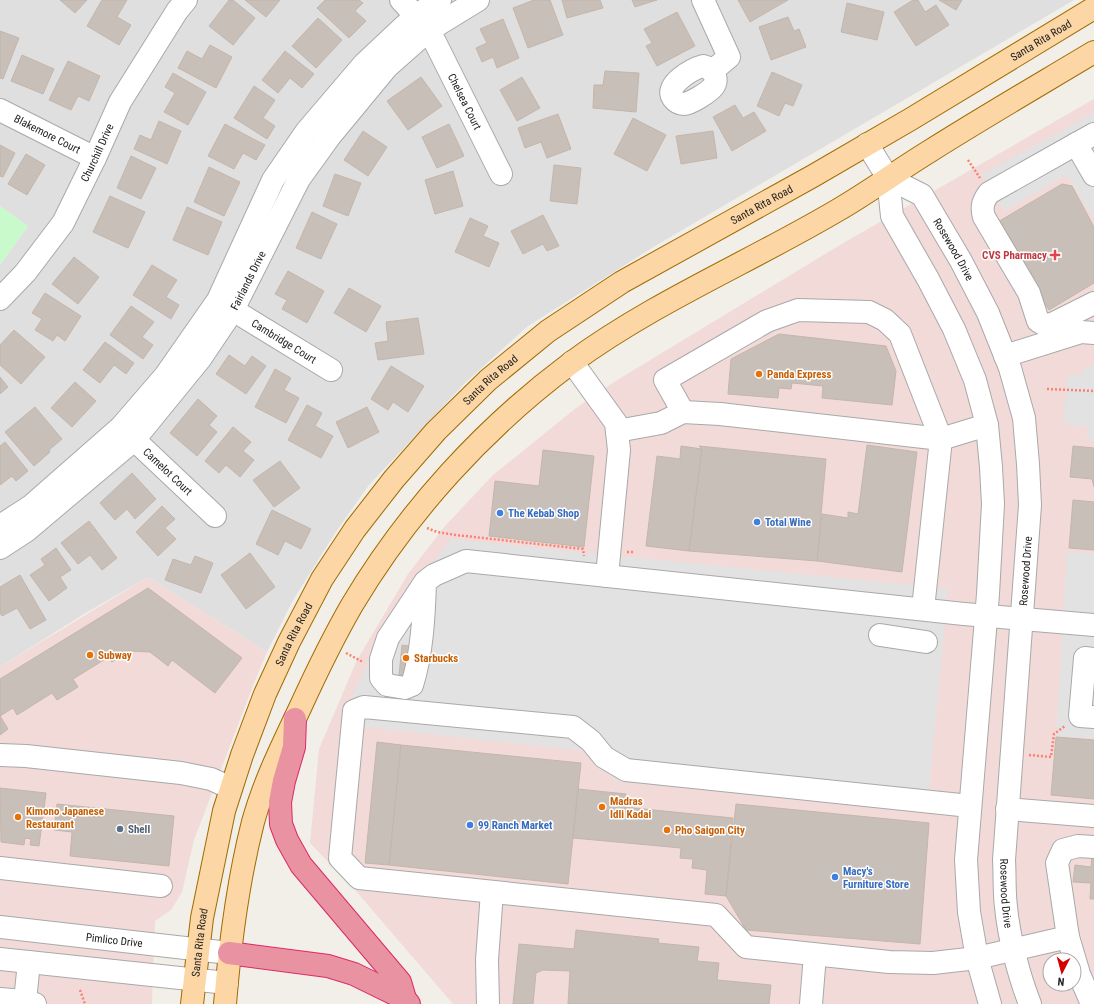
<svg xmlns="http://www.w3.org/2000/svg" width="1094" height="1004" viewBox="0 0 1094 1004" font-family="'Roboto Condensed',sans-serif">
<rect width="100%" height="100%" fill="#f2efe9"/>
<path fill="#e0dfdf" d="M0 0H1074L655 246 528 326 465 383 369 485 335 533 292 602 267 652 148 577 84 614 0 667V265L28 226 0 206Z"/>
<g fill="#f2dad9" fill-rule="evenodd">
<path d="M1094 99V1004H453L355 890 310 843 319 749 357 660 408 574 445 526 493 475 576 408 614 382 845 242ZM1050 960H1074V984H1050Z"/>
<path d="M148 577 267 652 254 683 194 840 182 892 171 910 155 921 152 1004H0V667Z"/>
</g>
<path fill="#c8facc" d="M0 206 28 226 0 265Z"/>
<g fill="#e2e2e2">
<path d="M1094 113V219L1067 175 1004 211 981 175Z"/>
<path d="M1094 365V441L1086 440 1089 427 1063 424 1068 375 1080 376 1084 369Z"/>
<path d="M451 539 948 589 927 813 616 781 586 751 347 725 353 694 389 622Z"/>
<path d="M1067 552 1094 554V739L1056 736Z"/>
</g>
<g fill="#c7bfb8" stroke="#c4b6ab">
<path d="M60 0H87L75 13Z"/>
<path d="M102 0H127L117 17 131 25 119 45 87 26Z"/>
<path d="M229 0H233L255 18 233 45 209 26Z"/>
<path d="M245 0H280L266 17Z"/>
<path d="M325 0H359L363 3 355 11 366 21 349 38 317 8Z"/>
<path d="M534 0H550L563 35 528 48 513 8Z"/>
<path d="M562 0H600L603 8 567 18Z"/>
<path d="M632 0H657L635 7Z"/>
<path d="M738 0H788L750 22Z"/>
<path d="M913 0H918L925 12 936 5 949 25 916 46 894 12Z"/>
<path d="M939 0H962L956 10Z"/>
<path d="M847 3 884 12 877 40 841 32Z"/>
<path d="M677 12 695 46 657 66 646 46 652 43 644 29Z"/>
<path d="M788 17 794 31 799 29 806 47 771 60 759 27Z"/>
<path d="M318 18 342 40 316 68 292 46Z"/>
<path d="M503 19 519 58 497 68 493 57 482 62 476 48 487 43 480 29Z"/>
<path d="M0 31 19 38 3 79 0 78Z"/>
<path d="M210 45 232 57 216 88 178 68 187 51 202 59Z"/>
<path d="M285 51 314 74 302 88 290 78 278 93 262 80Z"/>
<path d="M22 55 54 69 43 94 11 81Z"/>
<path d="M68 61 100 76 89 101 78 96 71 110 49 100Z"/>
<path d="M605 71 639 73 636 112 593 108 594 85H603Z"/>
<path d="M772 72 802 85 793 106 785 103 779 116 757 106Z"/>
<path d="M173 73 206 92 188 125 164 112 175 93 165 87Z"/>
<path d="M421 77 442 106 408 130 387 101Z"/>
<path d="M522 77 540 108 517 121 500 90Z"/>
<path d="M254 86 275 100 263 118 275 126 267 139 234 118Z"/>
<path d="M735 105 743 118 754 112 766 131 732 151 713 117Z"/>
<path d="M558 114 571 149 547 158 541 142 525 148 518 128Z"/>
<path d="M633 118 666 135 647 171 614 154Z"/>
<path d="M159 121 181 131 167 164 134 149 140 135 151 140Z"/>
<path d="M225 124 265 145 256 160 243 153 234 169 208 156Z"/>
<path d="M449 124 464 156 437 168 422 137Z"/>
<path d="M363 131 387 147 368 176 344 160Z"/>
<path d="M713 131 717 158 681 164 676 136Z"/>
<path d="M0 145 15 153 3 177 0 176Z"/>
<path d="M26 154 45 165 27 195 8 184Z"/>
<path d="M131 156 156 168 141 199 117 188Z"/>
<path d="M554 165 581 168 577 204 550 201Z"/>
<path d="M209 167 240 182 224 216 194 202Z"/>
<path d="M453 171 463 206 435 214 425 180Z"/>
<path d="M335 174 361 183 348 216 323 206Z"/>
<path d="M1062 184 1072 186 1094 227V283L1049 310 996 223Z"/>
<path d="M110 196 145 212 128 248 93 232Z"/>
<path d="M187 207 222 222 208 255 173 240Z"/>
<path d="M312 212 337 224 321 259 296 248Z"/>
<path d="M543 215 559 246 547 251 543 244 523 254 511 231Z"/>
<path d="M470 218 488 226 483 236 499 243 489 267 455 252Z"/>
<path d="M74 257 99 277 78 304 52 284Z"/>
<path d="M152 265 177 280 166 297 179 305 171 319 133 295Z"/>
<path d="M288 271 324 291 307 323 282 309 287 300 275 294Z"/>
<path d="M349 288 381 306 366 332 334 313Z"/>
<path d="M45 293 81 316 65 341 57 335 53 341 35 330 42 319 32 313Z"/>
<path d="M131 306 154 322 142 337 153 345 143 359 110 335Z"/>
<path d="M418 318 424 354 378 360 375 343 388 341 386 322Z"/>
<path d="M14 330 45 357 21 384 0 365V345Z"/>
<path d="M779 334 886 346 896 371 892 405 822 398 823 386 792 383 791 389 779 388 778 398 728 394 731 359Z"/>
<path d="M105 342 134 363 126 374 114 365 100 383 83 370Z"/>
<path d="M229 355 245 366 252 356 266 366 246 394 216 374Z"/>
<path d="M391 366 424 386 408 412 393 402 388 410 371 399Z"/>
<path d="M275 369 291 378 284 390 299 398 286 423 255 407Z"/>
<path d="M0 377 8 387 0 394Z"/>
<path d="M75 382 96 401 72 427 51 408Z"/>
<path d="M198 399 217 416 209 425 217 432 197 456 170 433Z"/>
<path d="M307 405 322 413 315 426 333 436 321 458 288 440Z"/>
<path d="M35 407 62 439 49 450 50 452 34 466 5 432Z"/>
<path d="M367 407 379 432 348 448 336 422Z"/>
<path d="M233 427 251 442 243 451 254 460 240 477 226 465 219 473 205 461Z"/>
<path d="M5 442 28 471 16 481 12 476 0 485V446Z"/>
<path d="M867 445 917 452 902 572 817 561 822 514 848 518V512L858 514Z"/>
<path d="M681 446 702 449 689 551 646 546 657 456 680 459Z"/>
<path d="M699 446 826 459 817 561 689 551 702 449Z"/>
<path d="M1073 446 1094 448V487L1092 479 1070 477Z"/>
<path d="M543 450 594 456 584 547 489 536 495 481 539 486Z"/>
<path d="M280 461 300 488 274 507 253 480Z"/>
<path d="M132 473 156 499 135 519 127 509 115 520 100 503Z"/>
<path d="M1073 500 1094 502V550L1069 548Z"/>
<path d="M162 506 175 519 165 528 176 539 158 556 136 532Z"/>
<path d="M272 510 311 529 301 549 285 541 278 555 256 544Z"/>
<path d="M89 521 117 558 102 570 90 555 78 564 61 543Z"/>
<path d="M56 548 71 570 60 577 67 588 49 601 30 575 45 565 41 559Z"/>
<path d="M250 553 275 587 246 609 221 575Z"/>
<path d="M195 556 213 563 201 593 165 580 173 559 191 565Z"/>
<path d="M20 575 46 620 30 629 17 608 2 616 0 613V587Z"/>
<path d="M148 588 242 658 215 693 172 660 168 666 150 652 129 651 112 662 107 658 73 679 78 687 57 700 52 693 17 715 13 708 0 716V679Z"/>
<path d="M402 645 409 646 406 676 399 675Z"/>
<path d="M0 716 8 729 0 735Z"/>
<path d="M1056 737 1094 740V799L1051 795Z"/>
<path d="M377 742 401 745 389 865 365 863Z"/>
<path d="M401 745 581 763 568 884 389 865Z"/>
<path d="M0 788 46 793 39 846 30 845 31 839 25 838 24 845 1 842Z"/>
<path d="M578 789 626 794 624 807 733 818 726 896 705 894 707 870 692 868 693 859 680 858 681 848 573 838Z"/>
<path d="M57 804 174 816 169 866 70 856 72 832 54 830Z"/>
<path d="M736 804 929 823 920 944 746 930 726 896Z"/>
<path d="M1092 856H1094V899H1090L1091 883 1073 882 1075 865 1091 867Z"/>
<path d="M576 930 659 939 658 943 699 947 697 961 719 963 717 980 771 985 769 1004H568L570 971 543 970 536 973 533 1004H513L519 944 574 949Z"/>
</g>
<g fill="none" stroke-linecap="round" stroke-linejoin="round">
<defs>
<g id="minor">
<path id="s1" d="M401 0 429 30 501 174"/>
<path d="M703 0 729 57 712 71"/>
<path d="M703 66C712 68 720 78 713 87 709 92 690 104 684 104 680 104 676 102 673 98 664 85 692 69 703 66Z"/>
<path id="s2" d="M0 110 95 158"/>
<path d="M1094 134 1076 144 1094 175"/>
<path d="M867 144 888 178 892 216 928 279 954 329 975 380 987 425 991 467 993 504 988 594 966 860 969 912 977 958 990 1004"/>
<path d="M1076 144 989 193C983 201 981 207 984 217L1029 293 1038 321 1045 325 1052 324 1094 303"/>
<path id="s3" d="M888 178 922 195 961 261 988 313 1010 368 1024 418 1028 464 1030 505 1004 860C1005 876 1004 892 1006 907 1009 938 1019 976 1030 1004"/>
<path id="s4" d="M0 299 25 273 63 223 95 158 120 102 177 11 186 0"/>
<path id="s5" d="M220 302 331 370"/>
<path d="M1005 356 1081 332 1094 333"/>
<path d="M572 362 616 423 619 450 607 576"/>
<path d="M683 412 665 380 767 321 798 310 869 312 885 320 900 334 941 439 923 609"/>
<path id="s6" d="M125 431 215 516"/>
<path d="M617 431 661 423 683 412 720 414 941 439 987 425"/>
<path d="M0 526 31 506 121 427 165 376 218 300 273 180 306 132 364 64 415 16 440 0"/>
<path id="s7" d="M0 548 26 531 134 440 200 359 233 310 299 179 330 136 387 67 429 30 478 0"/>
<path d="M425 582C424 615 422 654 412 685L405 688 387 685 381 678V659L388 638 425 582 434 575 466 561 964 614 1094 625"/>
<path d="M880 635 926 642"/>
<path d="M1094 659 1085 658 1080 716 1094 717"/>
<path d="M0 755 26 756 181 773 211 779 231 788"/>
<path d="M970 806 626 770 604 757 591 741 573 727 364 707 354 711 340 858 359 878 716 915 746 947 889 962 933 963 977 958 1068 937"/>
<path d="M1007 809 1094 816"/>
<path d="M0 868 161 886"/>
<path id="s8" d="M0 927 229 953"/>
<path d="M0 959 227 983"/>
<path d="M0 999 25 1001 35 1004"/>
<path d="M25 1001 29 962"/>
<path d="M488 1004 487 960 492 892"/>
<path d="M811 1004 815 955"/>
<path d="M1092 1004 1079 974 1068 937 1057 863 1063 850 1078 846 1094 847"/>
</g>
<g id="major">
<path id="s9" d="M192 1004 202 918 224 811 242 755 265 694 289 642 322 579 355 529 394 479 436 431 488 380 548 331 622 282 813 176 911 119 1094 8"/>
<path d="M225 1004C230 943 238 881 253 822 264 782 282 746 300 708 316 673 333 638 352 605 408 511 484 428 571 363 654 302 750 262 838 210 869 192 899 170 930 151 984 117 1039 85 1094 52"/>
</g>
<g id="highway">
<path d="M295 719 294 747 284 781 280 802 281 824 287 840 301 865 400 982 405 999"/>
<path d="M229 953 328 966 354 974 405 999 409 1004"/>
</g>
</defs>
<use href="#minor" stroke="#a9a9a9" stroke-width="24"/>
<use href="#major" stroke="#a06b00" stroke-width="24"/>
<use href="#highway" stroke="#dc2a67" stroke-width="24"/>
<g stroke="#fa8072" stroke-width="2.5" stroke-dasharray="2 2" stroke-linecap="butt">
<path d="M968 160 980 178"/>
<path d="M1047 389 1094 391"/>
<path d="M427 528 437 532 456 535 583 549 584 556"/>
<path d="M627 552H634"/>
<path d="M346 653 363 662"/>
<path d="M1029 755 1051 757 1054 734 1065 726"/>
<path d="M80 990 85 1004"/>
</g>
<use href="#minor" stroke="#fff" stroke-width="22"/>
<use href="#major" stroke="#fcd6a4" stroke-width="22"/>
<use href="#highway" stroke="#e892a2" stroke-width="22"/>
</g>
<path fill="#e0444e" stroke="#fff" stroke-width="1.5" d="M1053 249h4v4h4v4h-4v4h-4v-4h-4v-4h4z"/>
<g fill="#e8710a" stroke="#fff" stroke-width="1.5">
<circle cx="759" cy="374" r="4"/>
<circle cx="90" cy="655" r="4"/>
<circle cx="406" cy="658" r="4"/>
<circle cx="602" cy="807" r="4"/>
<circle cx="18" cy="817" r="4"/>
<circle cx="667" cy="830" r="4"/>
</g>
<g fill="#3f7fe0" stroke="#fff" stroke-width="1.5">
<circle cx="500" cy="513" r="4"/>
<circle cx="757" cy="522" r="4"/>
<circle cx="470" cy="825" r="4"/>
<circle cx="835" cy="877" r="4"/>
</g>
<circle fill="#5c6f8a" stroke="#fff" stroke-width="1.5" cx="120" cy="829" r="4"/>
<g text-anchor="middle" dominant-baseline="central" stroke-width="3" stroke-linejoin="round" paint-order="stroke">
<g font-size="11" fill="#222" stroke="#fff">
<text stroke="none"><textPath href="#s9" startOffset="1358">Santa Rita Road</textPath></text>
<text stroke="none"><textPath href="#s1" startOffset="121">Chelsea Court</textPath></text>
<text stroke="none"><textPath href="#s2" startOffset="53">Blakemore Court</textPath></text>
<text stroke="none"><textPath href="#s4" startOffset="177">Churchill Drive</textPath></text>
<text stroke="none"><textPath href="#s9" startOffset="1034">Santa Rita Road</textPath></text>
<text stroke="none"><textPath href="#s3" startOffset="101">Rosewood Drive</textPath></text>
<text stroke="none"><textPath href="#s7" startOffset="369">Fairlands Drive</textPath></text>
<text stroke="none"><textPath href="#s5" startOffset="75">Cambridge Court</textPath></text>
<text stroke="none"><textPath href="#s9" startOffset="710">Santa Rita Road</textPath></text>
<text stroke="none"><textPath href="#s6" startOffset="59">Camelot Court</textPath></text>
<text transform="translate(1026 571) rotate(-86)">Rosewood Drive</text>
<text stroke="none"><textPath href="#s9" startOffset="386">Santa Rita Road</textPath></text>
<text stroke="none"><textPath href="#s3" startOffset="761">Rosewood Drive</textPath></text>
<text stroke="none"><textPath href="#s8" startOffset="115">Pimlico Drive</textPath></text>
<text stroke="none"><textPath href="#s9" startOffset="62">Santa Rita Road</textPath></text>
</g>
<g font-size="11" font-weight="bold" fill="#be3a42" stroke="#fff" text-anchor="end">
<text x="1047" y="255">CVS Pharmacy</text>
</g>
<g font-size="11" font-weight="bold" fill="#c56008" stroke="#fff" text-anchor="start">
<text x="767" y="374">Panda Express</text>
<text x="98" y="655">Subway</text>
<text x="414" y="658">Starbucks</text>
<text x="610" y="801">Madras<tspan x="610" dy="13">Idli Kadai</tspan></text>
<text x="26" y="811">Kimono Japanese<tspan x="26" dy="13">Restaurant</tspan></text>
<text x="675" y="830">Pho Saigon City</text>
</g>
<g font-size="11" font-weight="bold" fill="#366cbe" stroke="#fff" text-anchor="start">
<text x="508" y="513">The Kebab Shop</text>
<text x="765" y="522">Total Wine</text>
<text x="478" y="825">99 Ranch Market</text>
<text x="843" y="871">Macy's<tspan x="843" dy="13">Furniture Store</tspan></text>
</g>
<g font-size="11" font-weight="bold" fill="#4e5e75" stroke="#fff" text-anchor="start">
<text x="128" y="829">Shell</text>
</g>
</g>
<g transform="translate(1062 972) rotate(186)"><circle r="19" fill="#ffffff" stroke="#a7a7a7"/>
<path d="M0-3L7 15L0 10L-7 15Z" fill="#d40000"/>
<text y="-6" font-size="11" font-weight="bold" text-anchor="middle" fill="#222222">N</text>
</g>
</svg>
